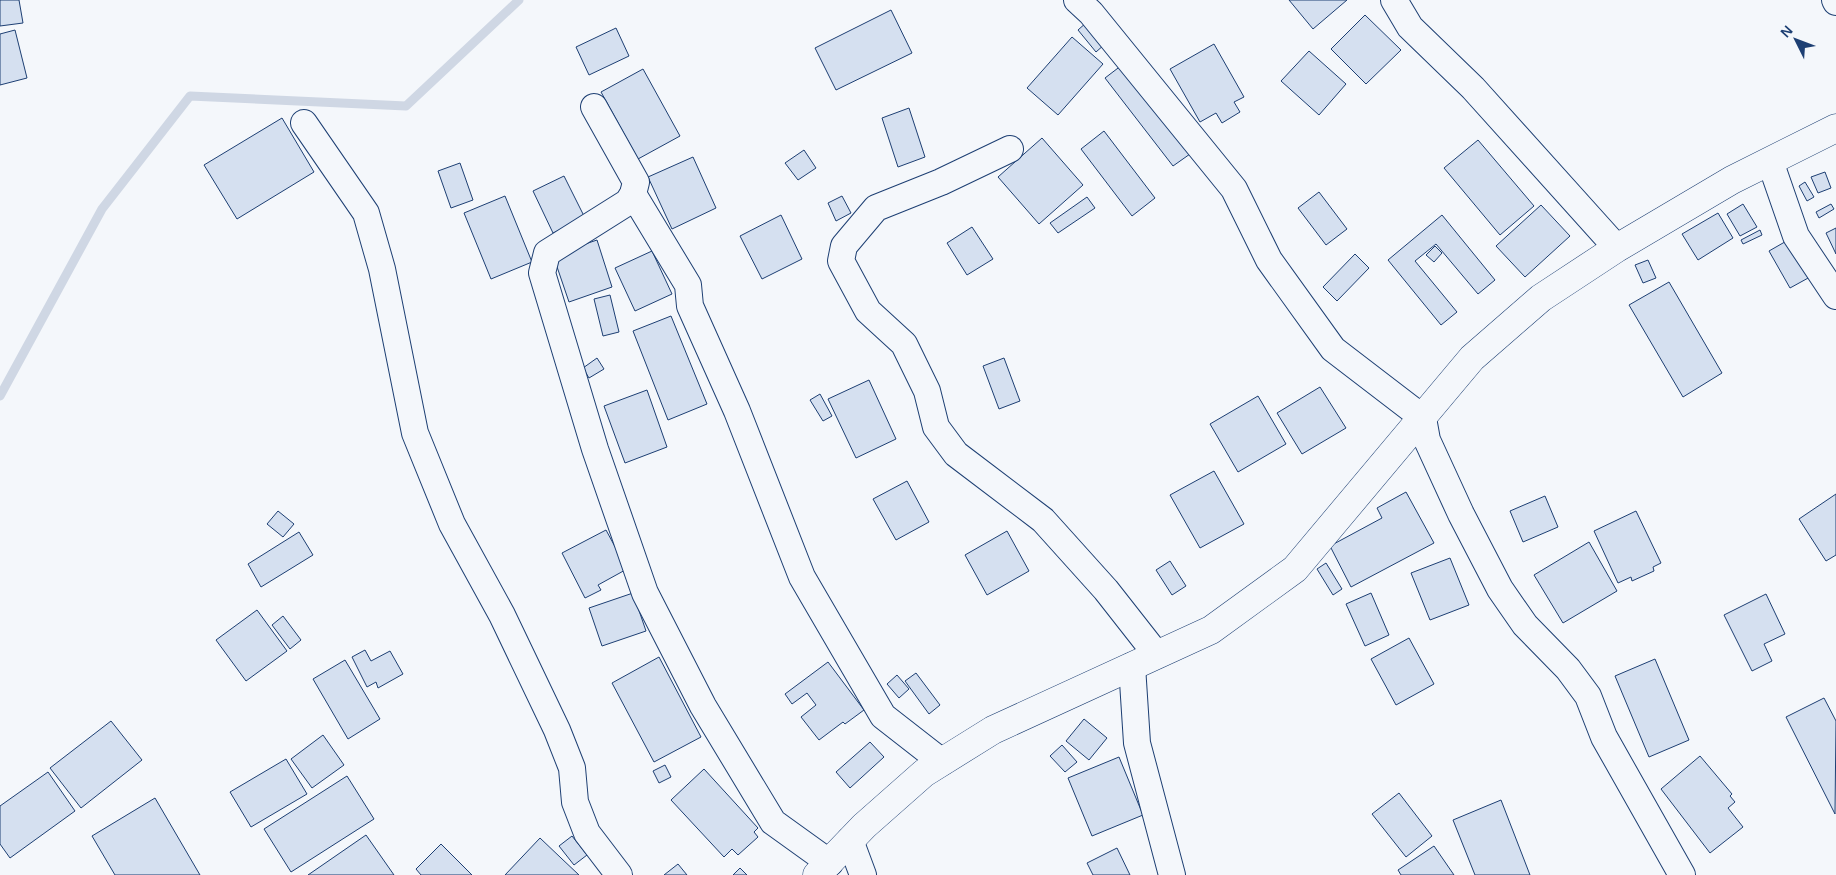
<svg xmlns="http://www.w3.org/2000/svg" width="1836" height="875" viewBox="0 0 1836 875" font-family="Helvetica,sans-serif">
<rect width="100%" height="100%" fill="#f4f7fb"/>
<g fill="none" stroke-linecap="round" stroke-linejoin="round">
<path stroke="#cfd7e4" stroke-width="9" d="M0 396 102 209 190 96 406 106 519 0"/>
</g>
<g fill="#d5e0f0" stroke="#1d3f73">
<path d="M0 0H19L23 23 0 26Z"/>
<path d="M1289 0H1347L1313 29Z"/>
<path d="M891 10 912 53 836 90 815 48Z"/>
<path d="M1365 15 1401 50 1366 84 1331 49Z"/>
<path d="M1087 22 1105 44 1096 52 1078 30Z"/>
<path d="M616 28 629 56 589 75 576 47Z"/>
<path d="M15 30 27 78 0 85V34Z"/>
<path d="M1072 37 1103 64 1058 115 1027 88Z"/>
<path d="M1214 44 1244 97 1234 102 1240 112 1222 123 1216 113 1200 122 1170 69Z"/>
<path d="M1309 51 1346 84 1319 115 1281 81Z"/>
<path d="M1122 65 1190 154 1173 166 1105 78Z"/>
<path d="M643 69 680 136 638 159 601 92Z"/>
<path d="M909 108 925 157 898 167 882 118Z"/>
<path d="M282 118 314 172 237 219 204 165Z"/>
<path d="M1104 131 1155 198 1132 216 1081 149Z"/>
<path d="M1042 138 1083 185 1039 224 998 177Z"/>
<path d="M1478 140 1534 206 1500 235 1444 168Z"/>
<path d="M804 150 816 168 798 180 785 163Z"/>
<path d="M693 157 716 208 672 229 648 177Z"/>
<path d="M460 163 473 200 451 208 438 171Z"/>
<path d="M1825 172 1831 188 1818 193 1811 177Z"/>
<path d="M564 176 585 218 553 233 533 191Z"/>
<path d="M1805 182 1814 197 1807 201 1799 186Z"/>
<path d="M1319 192 1347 229 1326 245 1298 208Z"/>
<path d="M505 196 532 262 491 279 464 213Z"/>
<path d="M842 196 851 213 836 221 828 203Z"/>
<path d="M1087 197 1095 208 1058 233 1050 223Z"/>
<path d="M1743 204 1757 227 1740 236 1727 214Z"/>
<path d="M1831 204 1834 209 1819 218 1816 212Z"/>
<path d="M1541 205 1570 236 1525 277 1496 246Z"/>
<path d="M1718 213 1733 238 1698 260 1682 234Z"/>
<path d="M781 215 802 259 762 279 740 236Z"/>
<path d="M1442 215 1495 280 1478 294 1436 244 1415 261 1457 312 1441 325 1388 260Z"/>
<path d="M972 227 993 259 967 275 947 243Z"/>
<path d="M1836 228V254L1826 233Z"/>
<path d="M1760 230 1762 235 1743 244 1741 240Z"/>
<path d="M1790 239 1810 277 1790 288 1769 251Z"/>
<path d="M597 240 612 287 569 302 553 255Z"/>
<path d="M1435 246 1442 253 1434 262 1426 255Z"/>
<path d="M652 251 672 294 635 311 615 268Z"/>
<path d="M1355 254 1369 268 1337 301 1323 287Z"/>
<path d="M1648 260 1656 278 1643 283 1635 265Z"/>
<path d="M1669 282 1722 373 1683 397 1629 305Z"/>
<path d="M610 295 619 332 603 336 594 299Z"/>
<path d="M671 316 707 404 668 420 633 331Z"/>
<path d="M597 358 604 369 589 378 583 368Z"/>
<path d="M1004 358 1020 401 999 409 983 366Z"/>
<path d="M869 380 896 439 856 458 828 399Z"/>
<path d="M1320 387 1346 428 1302 454 1277 413Z"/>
<path d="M647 390 667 447 625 463 604 406Z"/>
<path d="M820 394 832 416 823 421 810 400Z"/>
<path d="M1258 396 1286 444 1238 472 1210 424Z"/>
<path d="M1214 471 1244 524 1200 548 1170 495Z"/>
<path d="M907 481 929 522 896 540 873 499Z"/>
<path d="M1406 492 1434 543 1351 587 1330 546 1382 518 1377 508Z"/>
<path d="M1836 494V555L1826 561 1799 519Z"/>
<path d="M1545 496 1558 527 1523 542 1510 511Z"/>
<path d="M278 511 294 524 283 537 267 524Z"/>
<path d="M1636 511 1661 563 1653 567 1654 571 1632 581 1631 577 1618 583 1594 531Z"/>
<path d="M606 530 627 569 598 585 601 590 585 598 562 553Z"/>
<path d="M1007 531 1029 571 987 595 965 555Z"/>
<path d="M299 532 313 555 261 587 248 564Z"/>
<path d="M1589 542 1617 591 1563 623 1534 575Z"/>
<path d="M1450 558 1469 605 1430 620 1411 573Z"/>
<path d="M1170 561 1186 586 1172 595 1156 570Z"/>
<path d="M1326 563 1342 589 1333 595 1317 569Z"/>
<path d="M633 593 646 631 602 646 589 608Z"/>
<path d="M1371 593 1389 635 1365 646 1346 604Z"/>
<path d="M1766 594 1785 634 1764 644 1772 661 1752 671 1724 615Z"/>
<path d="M257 610 287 651 246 681 216 640Z"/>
<path d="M283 616 301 640 290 649 272 625Z"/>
<path d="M1409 638 1434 684 1396 705 1371 659Z"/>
<path d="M365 650 371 661 390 651 403 674 378 688 376 682 367 687 352 657Z"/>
<path d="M659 657 701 737 654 762 612 683Z"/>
<path d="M1655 659 1689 740 1649 757 1615 676Z"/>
<path d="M345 660 380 719 348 739 313 679Z"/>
<path d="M828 662 864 710 845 724 843 722 819 740 801 717 816 705 807 693 792 704 785 694Z"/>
<path d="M916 673 940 705 929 714 905 681Z"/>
<path d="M897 675 909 689 899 698 887 684Z"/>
<path d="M1824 698 1836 721 1835 814 1786 717Z"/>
<path d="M1084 719 1107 738 1089 760 1066 741Z"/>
<path d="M111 721 142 760 81 808 50 768Z"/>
<path d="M323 735 344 765 312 788 291 759Z"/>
<path d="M870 742 884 757 850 788 836 772Z"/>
<path d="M1062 745 1077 762 1065 772 1050 756Z"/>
<path d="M1700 756 1732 794 1730 796 1735 802 1728 808 1743 827 1710 853 1661 789Z"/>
<path d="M1119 757 1143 815 1092 836 1068 778Z"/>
<path d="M286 759 307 794 251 827 230 792Z"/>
<path d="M665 765 671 777 659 783 653 771Z"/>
<path d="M704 769 758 828 754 832 758 837 738 855 732 849 724 857 671 800Z"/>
<path d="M48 772 75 811 10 858 0 844V806Z"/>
<path d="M347 776 374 819 291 872 264 829Z"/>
<path d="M1399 793 1432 836 1406 857 1372 814Z"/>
<path d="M155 798 200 875H115L92 836Z"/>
<path d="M1501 800 1530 875H1475L1453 820Z"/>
<path d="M366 835 394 875H308Z"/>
<path d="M572 836 587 855 574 865 559 846Z"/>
<path d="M540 838 561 858 579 875H505Z"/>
<path d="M441 844 472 875H421L416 869Z"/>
<path d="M1434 846 1454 875H1401L1398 870Z"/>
<path d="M1117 848 1130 875H1093L1087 863Z"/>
<path d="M678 864 687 875H664Z"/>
<path d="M740 868 747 875H733Z"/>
</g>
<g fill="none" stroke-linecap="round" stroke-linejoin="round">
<defs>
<g id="street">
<path d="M1077 0 1091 13 1234 189 1269 260 1333 349 1423 418 1427 440 1461 514 1500 589 1525 625 1568 669 1588 696 1604 737 1682 875"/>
<path d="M1394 0 1410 27 1473 88 1617 248"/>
<path d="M1835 0 1836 2"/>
<path d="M594 107 636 182 633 194 628 202 547 253 542 273 595 449 645 593 703 706 773 822 830 863"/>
<path d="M304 123 366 213 382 269 415 433 452 524 502 615 557 730 572 768 575 802 587 833 619 875"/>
<path d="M1010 149 941 182 876 208 844 246 841 261 868 311 904 344 927 391 936 427 956 454 1043 520 1106 590 1157 655"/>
<path d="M1770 161 1796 236 1836 296"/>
<path d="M633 194 688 285 690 306 737 411 802 577 883 716 942 762"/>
<path d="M1132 666 1137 743 1172 875"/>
<path d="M850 840 863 875"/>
</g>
<path id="secondary" d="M817 875 864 826 924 773 993 730 1211 630 1295 569 1472 358 1541 298 1617 248 1732 180 1836 128"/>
</defs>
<use href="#street" stroke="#1d3f73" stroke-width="28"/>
<use href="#secondary" stroke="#1d3f73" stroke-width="29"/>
<use href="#street" stroke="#f4f7fb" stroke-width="26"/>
<use href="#secondary" stroke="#f4f7fb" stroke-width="28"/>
</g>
<g transform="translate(1796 40) rotate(312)" stroke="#f4f7fb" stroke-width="4" paint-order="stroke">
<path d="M0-4L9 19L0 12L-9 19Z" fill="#1d3f73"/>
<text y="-8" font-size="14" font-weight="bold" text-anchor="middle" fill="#1d3f73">N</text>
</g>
</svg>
